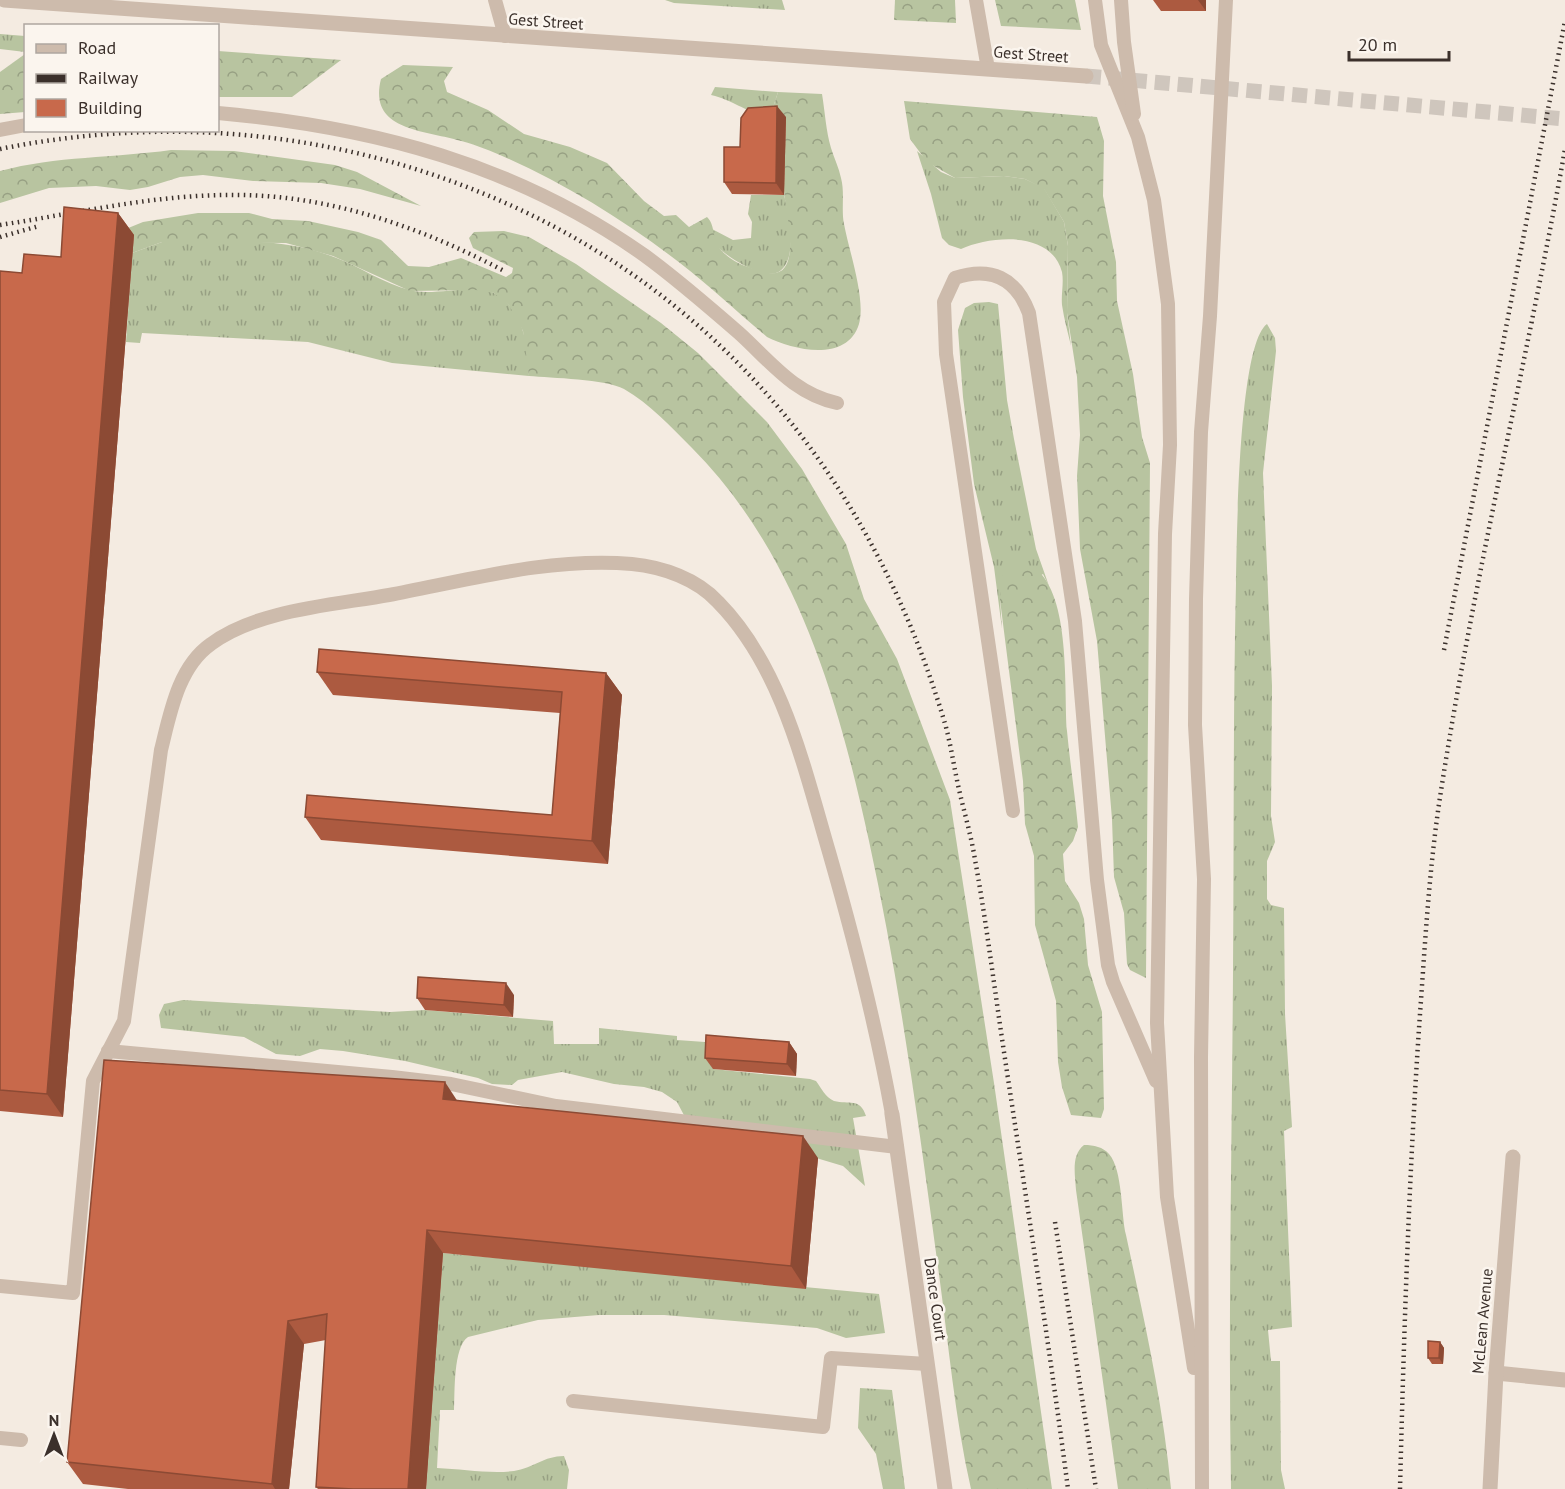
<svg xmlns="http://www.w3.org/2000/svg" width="1565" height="1489" viewBox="0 0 1565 1489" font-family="'PT Sans',sans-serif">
<defs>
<pattern id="grass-tufts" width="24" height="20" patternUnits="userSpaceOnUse" patternTransform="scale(1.5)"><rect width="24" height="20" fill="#b8c4a0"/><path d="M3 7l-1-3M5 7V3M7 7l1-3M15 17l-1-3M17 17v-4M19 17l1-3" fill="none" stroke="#97a083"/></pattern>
<pattern id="forest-crowns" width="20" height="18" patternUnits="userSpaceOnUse" patternTransform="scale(1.5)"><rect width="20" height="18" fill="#b8c4a0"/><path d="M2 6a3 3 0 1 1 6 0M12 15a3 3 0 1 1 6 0" fill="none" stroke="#97a083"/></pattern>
</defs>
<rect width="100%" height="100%" fill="#f4ebe1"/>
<g fill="url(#grass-tufts)">
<path d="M665 0H782L785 10 674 3Z"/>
<path d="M0 34 25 36V52L0 49Z"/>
<path d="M715 87 778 92 770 117C746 113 736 101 711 95Z"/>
<path d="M917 151 941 172 955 178 1004 176 1025 179 1044 188 1064 222 1068 246 1067 313 1071 346C1068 333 1064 319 1062 305 1061 294 1064 283 1062 272 1051 230 991 236 961 249L949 245 942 238 931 194Z"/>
<path d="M751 195H784C789 214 798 258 780 271 766 282 723 256 715 243 712 239 712 233 712 229L733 240 751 238 752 222 748 214Z"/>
<path d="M240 241C273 242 303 245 334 257 359 266 384 284 410 290 434 297 474 282 496 294 524 310 528 347 529 376L392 363 308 342 142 333 140 343 126 342 132 253 162 242Z"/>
<path d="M989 302 998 304 1007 400 1014 439 1036 549 1049 586 1043 574 1000 600 1002 629 994 567 974 484 963 397 958 330 965 308 974 303Z"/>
<path d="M1267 324 1275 338 1276 351 1263 473 1272 686 1271 816 1275 842 1267 861V899L1271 905 1284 908 1285 1014 1292 1127 1284 1131 1292 1327 1268 1330 1271 1361H1280L1281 1470 1285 1489H1231C1228 1316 1232 1144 1233 971 1234 842 1233 712 1236 583 1237 540 1238 345 1267 324Z"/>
<path d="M183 1000 390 1012 425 1010 553 1021 554 1044H599V1028L677 1036V1040L705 1042V1047H715L713 1069 810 1079 816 1081C822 1089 825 1097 834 1101 849 1105 860 1097 866 1116L853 1118 865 1186 843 1166 686 1119 677 1102 662 1092 644 1087 614 1084 562 1072 518 1080 512 1085 492 1084 478 1078 405 1061 343 1051 320 1049 300 1056 276 1054 244 1037 161 1028 159 1015 164 1004Z"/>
<path d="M443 1253 879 1294 885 1333 846 1338 817 1328 664 1315H599L538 1320 468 1337C453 1347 455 1393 454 1410H440L437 1468C462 1469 490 1474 514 1471 533 1468 544 1456 564 1456L569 1470 567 1489H426Z"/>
<path d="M860 1388 892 1390 905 1489H883L876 1454 858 1428Z"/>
</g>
<g fill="url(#forest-crowns)">
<path d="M895 0H955L956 23 894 20Z"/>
<path d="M995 0H1075L1081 30 1001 26Z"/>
<path d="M218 51 341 60 292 97H218Z"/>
<path d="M25 54V112L0 114V72Z"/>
<path d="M403 65 453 67 444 81 447 92 488 110 524 134 570 147 607 163 644 201 664 216 676 215 689 227 707 217C718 228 708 242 730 258 741 266 752 268 764 272 806 284 785 210 784 191 784 167 785 142 786 118L770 117 778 92 822 94C825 112 826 131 831 148 834 158 839 168 841 178 845 193 841 209 844 224 849 251 866 299 859 324 847 363 793 350 767 337 737 312 710 286 680 263 624 220 564 183 500 155 486 149 471 143 457 140 422 130 368 130 381 79Z"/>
<path d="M904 101 1097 117 1104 141 1103 196 1116 262 1117 301 1133 374 1142 437 1150 463 1146 978 1130 970 1127 964 1124 913 1114 877 1112 819 1097 641 1080 549 1077 476 1080 435 1077 377 1067 313 1068 246 1064 222 1044 189 1025 179 1004 176 955 178 927 162 910 139Z"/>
<path d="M171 150 234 151 335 165 357 172 421 206 360 189 321 183 253 181 203 175 180 177 148 187 130 190 96 186 49 188 0 203V171C56 156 114 158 171 150Z"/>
<path d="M198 213H249L272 219 308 221 358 232 381 240 408 266 429 267 461 258 506 277 512 273 513 268 473 248 469 238 474 232 504 231 529 237 576 264 661 323 698 353 767 422 802 469 846 544 864 599 897 659 950 800 994 1083 1052 1489H971C954 1414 948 1336 937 1260 918 1119 899 979 869 841 838 699 797 554 692 448 671 427 650 404 624 389 606 379 551 378 529 376L523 331 509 305 494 293 476 290 410 291 333 256 286 243 162 242 132 253 134 235 116 233 143 222Z"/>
<path d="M1035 568C1071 596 1064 688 1067 731 1070 763 1075 795 1078 827L1073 841 1063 854 1065 881 1079 903 1084 919 1088 965 1102 1012 1104 1109 1101 1118 1071 1115 1062 1087 1058 1062 1056 1001 1035 925 1034 856 1025 824 1023 781 1000 600 1001 578 1007 571Z"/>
<path d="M1084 1145C1094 1145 1103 1147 1109 1154 1123 1170 1121 1215 1126 1235 1144 1319 1163 1403 1171 1489H1118L1076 1190C1075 1174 1071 1155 1084 1145Z"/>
</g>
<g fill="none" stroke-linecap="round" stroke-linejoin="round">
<path stroke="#cfc6bd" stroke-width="15" stroke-dasharray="15 8" stroke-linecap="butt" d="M1086 76 1565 119"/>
<g stroke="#cdbbac" stroke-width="14">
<path d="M495 0 505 36"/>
<path d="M976 0 988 69"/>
<path d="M1095 0 1101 45 1138 137 1154 200 1168 304 1170 445 1165 534 1157 1023 1167 1197 1194 1368"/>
<path d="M1121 0 1124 42 1134 114"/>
<path d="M218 113C373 127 515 164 644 255 677 279 708 306 739 333 770 361 794 394 837 403"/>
<path d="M0 130 26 125"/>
<path d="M1013 811 946 354 944 302 955 278C991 266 1016 278 1029 313L1075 621 1097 880 1108 965 1113 982 1156 1081"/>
<path d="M108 1051 392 1077 451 1084 556 1106 897 1147"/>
<path d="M0 1286 73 1293 93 1081 124 1021 161 750C170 714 178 667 211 644 256 610 334 605 389 595 468 580 551 557 632 564 663 567 697 579 718 602 782 667 804 767 829 852 854 939 876 1025 892 1114"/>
<path d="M573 1401 823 1427 831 1358 927 1364"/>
<path d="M0 1438 21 1440"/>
<path d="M1202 1489 1201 1057 1204 879 1195 725 1196 599 1201 432 1210 316 1226 0"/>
</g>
<g stroke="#cdbbac" stroke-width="15">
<path d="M892 1114 945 1489"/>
<path d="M1496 1373 1565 1380"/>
<path d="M1490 1489 1496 1373 1513 1157"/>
</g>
<path stroke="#cdbbac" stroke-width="15" d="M4 0 1086 76"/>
<g stroke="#3b302b" stroke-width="4.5" stroke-dasharray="1.5 4.5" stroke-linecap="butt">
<path d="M0 149C173 114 348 132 510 205 729 304 874 489 943 717 950 739 953 762 958 785 963 808 970 831 974 854 986 919 994 986 1004 1052 1026 1198 1049 1343 1068 1489"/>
<path d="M0 225C78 213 157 194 236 195 331 195 423 228 506 272"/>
<path d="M0 237 39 226"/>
<path d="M1444 650 1565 21"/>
<path d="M1055 1222 1096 1489"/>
<path d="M1400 1489C1404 1330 1409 1172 1420 1014 1425 944 1429 873 1439 804 1472 584 1526 368 1565 149"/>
</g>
</g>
<g fill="#ac5a40">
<path d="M1153 0H1206V11H1161Z"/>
<path d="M786 117 784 195 732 194 724 182 740 147Z"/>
<path d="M118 213 134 235 63 1117 0 1111V271L22 273 61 257Z"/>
<path d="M317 672 606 673 622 695 608 864 321 840 305 817 552 815 560 713 333 695Z"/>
<path d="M514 995 513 1017 425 1010 417 998Z"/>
<path d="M789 1042 797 1054 796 1076 713 1069 705 1058Z"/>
<path d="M457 1101 818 1158 806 1289 443 1253 426 1489H318L316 1487 326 1340 304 1344 289 1489H128L83 1484 67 1462Z"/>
<path d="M1440 1342 1444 1348 1443 1364H1432L1428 1358Z"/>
</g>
<g fill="#8c4a34">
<path d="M1198 0H1206V11Z"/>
<path d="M777 106 786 117 784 195 776 183Z"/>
<path d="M118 213 134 235 63 1117 47 1094Z"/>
<path d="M606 673 622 695 608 864 592 841Z"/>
<path d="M506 983 514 995 513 1017 504 1005Z"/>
<path d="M789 1042 797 1054 796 1076 787 1064Z"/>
<path d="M445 1082 460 1105 443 1099Z"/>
<path d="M803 1136 818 1158 806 1289 791 1266Z"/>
<path d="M427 1230 443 1253 426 1489H408Z"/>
<path d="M288 1321 304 1344 289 1489H275L272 1484Z"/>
<path d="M1440 1342 1444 1348 1443 1364 1439 1358Z"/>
</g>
<g fill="#c8694b" stroke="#8c4a34" stroke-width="1.5">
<path d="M777 106 776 183 724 182V147H740L741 118 748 108Z"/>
<path d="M64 207 118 213 47 1094 0 1090V271L22 273 24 254 61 257Z"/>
<path d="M319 649 606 673 592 841 305 817 307 795 552 815 562 692 317 672Z"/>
<path d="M418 977 506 983 504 1005 417 998Z"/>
<path d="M706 1035 789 1042 787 1064 705 1058Z"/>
<path d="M104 1060 445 1082 443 1099 803 1136 791 1266 427 1230 408 1489H353L316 1487 327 1314 288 1321 272 1484 67 1462Z"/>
<path d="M1428 1341 1440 1342 1439 1358H1428Z"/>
</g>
<g text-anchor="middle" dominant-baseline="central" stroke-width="5" stroke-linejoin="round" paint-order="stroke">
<g font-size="16" fill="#3b302b" stroke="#fbf5ee">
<text transform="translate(546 21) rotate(4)">Gest Street</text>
<text transform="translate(1031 54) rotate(4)">Gest Street</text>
<text transform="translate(936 1299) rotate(82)">Dance Court</text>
<text transform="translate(1482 1321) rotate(-85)">McLean Avenue</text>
</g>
</g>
<rect x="24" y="24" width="195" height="108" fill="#fbf5ee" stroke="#aea6a0" stroke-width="1.5"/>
<rect x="36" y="44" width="30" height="9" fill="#cdbbac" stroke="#aea6a0" stroke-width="1.5"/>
<text x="78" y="54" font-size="18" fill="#3b302b">Road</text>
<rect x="36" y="74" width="30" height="9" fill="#3b302b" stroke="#aea6a0" stroke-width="1.5"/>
<text x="78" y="84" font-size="18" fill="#3b302b">Railway</text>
<rect x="36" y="99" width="30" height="18" fill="#c8694b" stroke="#aea6a0" stroke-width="1.5"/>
<text x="78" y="114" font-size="18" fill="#3b302b">Building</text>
<g transform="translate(54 1435)" stroke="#fbf5ee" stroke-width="4.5" paint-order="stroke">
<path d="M0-4.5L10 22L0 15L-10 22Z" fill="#3b302b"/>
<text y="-9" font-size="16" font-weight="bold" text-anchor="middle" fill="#3b302b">N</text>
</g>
<path d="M1349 51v9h100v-9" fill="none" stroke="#3b302b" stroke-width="3"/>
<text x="1358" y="51" font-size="18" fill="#3b302b" stroke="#fbf5ee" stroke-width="4.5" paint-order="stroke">20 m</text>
</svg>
